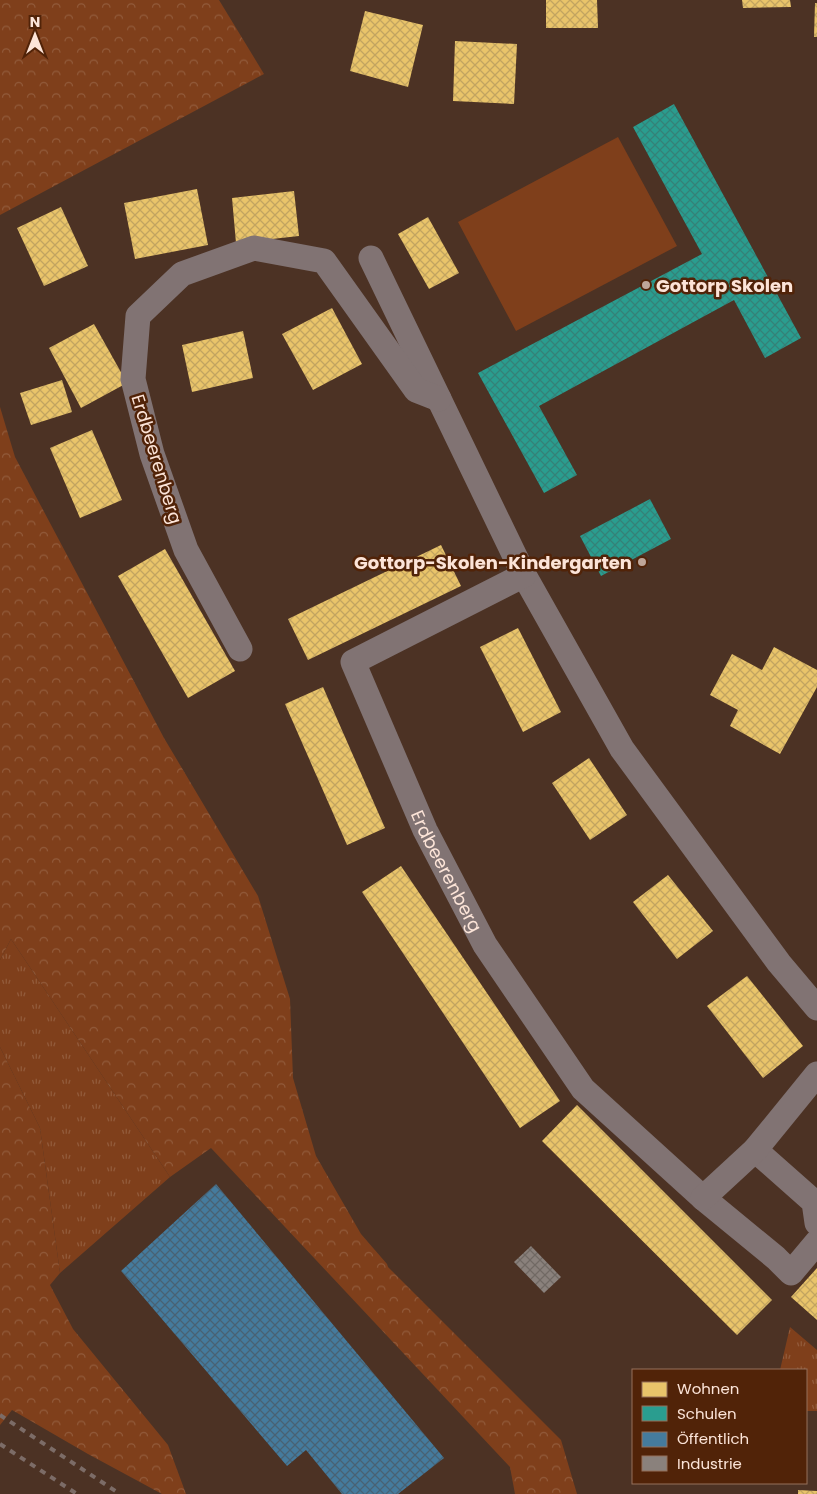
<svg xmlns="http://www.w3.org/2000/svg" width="817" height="1494" viewBox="0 0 817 1494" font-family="Poppins,sans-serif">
<defs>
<pattern id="grass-tufts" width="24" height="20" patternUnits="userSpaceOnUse" patternTransform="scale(1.25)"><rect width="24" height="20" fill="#7f3f1b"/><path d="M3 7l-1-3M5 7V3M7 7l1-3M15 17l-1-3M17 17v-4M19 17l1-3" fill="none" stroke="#925b3b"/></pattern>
<pattern id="forest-crowns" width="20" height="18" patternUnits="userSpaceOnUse" patternTransform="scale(1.25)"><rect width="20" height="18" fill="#7f3f1b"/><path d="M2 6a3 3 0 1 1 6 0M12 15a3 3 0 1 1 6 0" fill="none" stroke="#925b3b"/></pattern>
<pattern id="homes-cross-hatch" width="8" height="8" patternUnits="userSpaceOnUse" patternTransform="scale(1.25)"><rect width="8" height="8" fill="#e9c46a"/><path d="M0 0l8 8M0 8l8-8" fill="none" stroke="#c2a460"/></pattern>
<pattern id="schools-cross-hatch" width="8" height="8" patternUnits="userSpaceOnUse" patternTransform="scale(1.25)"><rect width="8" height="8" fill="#2a9d8f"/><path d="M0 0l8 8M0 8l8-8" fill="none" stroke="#348278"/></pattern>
<pattern id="public-cross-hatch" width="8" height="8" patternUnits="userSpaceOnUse" patternTransform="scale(1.25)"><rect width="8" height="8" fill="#457b9d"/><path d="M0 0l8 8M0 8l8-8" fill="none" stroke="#486274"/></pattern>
<pattern id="industry-cross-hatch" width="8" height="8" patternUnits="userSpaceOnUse" patternTransform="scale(1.25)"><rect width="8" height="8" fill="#8a817c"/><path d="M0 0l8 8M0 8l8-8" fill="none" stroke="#716964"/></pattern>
</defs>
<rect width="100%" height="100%" fill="#4c3224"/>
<g fill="url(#grass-tufts)">
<path d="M11 939 170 1177 60 1273 40 1128 0 1047V960Z"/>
<path d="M790 1327 817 1350V1411H806V1370H780Z"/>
</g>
<g fill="url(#forest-crowns)">
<path d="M0 0H219L264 74 0 215Z"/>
<path d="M0 407 15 457 164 738 258 896 290 999 293 1078 316 1156 361 1234 387 1264 388 1267 561 1440 577 1494H515L510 1467 211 1148 170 1177 11 939 0 960Z"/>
<path d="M0 1047 40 1128 60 1273 50 1285 73 1329 168 1445 186 1494H162L88 1454 12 1410 0 1425Z"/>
</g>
<path fill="#7f3f1b" d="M618 137 677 246 516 331 458 222Z"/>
<g fill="url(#homes-cross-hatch)">
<path d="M546 0H597L598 28H546Z"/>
<path d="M742 0H790L791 7 743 8Z"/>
<path d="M815 3H817V37H814Z"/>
<path d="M365 11 423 25 408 87 350 71Z"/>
<path d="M455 41 517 44 514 104 453 101Z"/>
<path d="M197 189 208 245 135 259 124 203Z"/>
<path d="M294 191 299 236 236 243 232 198Z"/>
<path d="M61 207 88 266 44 286 17 228Z"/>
<path d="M428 217 459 273 429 289 398 234Z"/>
<path d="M332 308 362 364 313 390 282 334Z"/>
<path d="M94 324 127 383 81 408 49 348Z"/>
<path d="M243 331 253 378 192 392 182 345Z"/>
<path d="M62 380 72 412 31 425 20 393Z"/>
<path d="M92 430 122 500 80 518 50 448Z"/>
<path d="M441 545 461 586 308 660 288 619Z"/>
<path d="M165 549 235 671 188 698 118 576Z"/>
<path d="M518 628 561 712 523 732 480 647Z"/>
<path d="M774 647 817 670V687L780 754 730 726 738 710 710 695 732 654 762 670Z"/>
<path d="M323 687 385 828 347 845 285 704Z"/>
<path d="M589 758 627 815 590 840 552 783Z"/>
<path d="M401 866 560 1101 520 1128 362 892Z"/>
<path d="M668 875 713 931 677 959 633 902Z"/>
<path d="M747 976 803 1046 763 1078 707 1006Z"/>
<path d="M577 1105 772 1300 737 1335 542 1141Z"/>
<path d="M817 1268V1320L791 1297Z"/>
<path d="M798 1490 817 1491V1494H798Z"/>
</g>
<g fill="url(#schools-cross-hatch)">
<path d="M674 104 801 338 765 358 734 300 539 406 577 475 544 493 478 373 702 254 633 127Z"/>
<path d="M650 499 671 539 601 576 580 536Z"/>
</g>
<path fill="url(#public-cross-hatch)" d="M216 1184 444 1458 398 1494H342L306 1450 287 1466 121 1271Z"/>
<path fill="url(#industry-cross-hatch)" d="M531 1246 561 1277 544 1293 514 1262Z"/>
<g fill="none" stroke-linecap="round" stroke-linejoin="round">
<g stroke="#817373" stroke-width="25">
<path d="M371 258 524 575 622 749 779 963 817 1008"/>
<path id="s1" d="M524 575 353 662 425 830 485 945 583 1089 703 1198 776 1258 791 1273 817 1242"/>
<path d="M240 649 186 550 152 454 133 379 138 316 182 274 254 248 324 261 416 390 439 399"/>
<path d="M755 1150 814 1202 817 1223"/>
<path d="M703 1198 755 1150 817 1074"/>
</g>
<g stroke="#7c6c67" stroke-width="4" stroke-dasharray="6 6" stroke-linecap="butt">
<path d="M0 1415 120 1494"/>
<path d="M0 1444 77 1494"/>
</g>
</g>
<g fill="#bea699" stroke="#512308" stroke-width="2">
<circle cx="646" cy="285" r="5"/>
<circle cx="642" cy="562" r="5"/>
</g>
<g text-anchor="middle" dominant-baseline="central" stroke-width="5" stroke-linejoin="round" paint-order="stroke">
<g font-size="18" font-weight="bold" fill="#fce4d8" stroke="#512308" text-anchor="start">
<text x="656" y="285">Gottorp Skolen</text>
<text x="632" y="562" text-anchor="end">Gottorp-Skolen-Kindergarten</text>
</g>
<g font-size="18" fill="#fce4d8" stroke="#512308">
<text transform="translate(157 459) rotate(73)">Erdbeerenberg</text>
<text stroke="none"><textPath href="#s1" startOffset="421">Erdbeerenberg</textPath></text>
</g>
</g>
<rect x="632" y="1369" width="175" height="115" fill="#512308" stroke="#95705b"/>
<rect x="642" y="1382" width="25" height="15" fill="#e9c46a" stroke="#95705b"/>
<text x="677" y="1394" font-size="15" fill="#fce4d8">Wohnen</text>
<rect x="642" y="1406" width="25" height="15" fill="#2a9d8f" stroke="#95705b"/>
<text x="677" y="1419" font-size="15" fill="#fce4d8">Schulen</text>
<rect x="642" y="1432" width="25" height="15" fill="#457b9d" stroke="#95705b"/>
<text x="677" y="1444" font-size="15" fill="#fce4d8">Öffentlich</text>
<rect x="642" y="1456" width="25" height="15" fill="#8a817c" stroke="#95705b"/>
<text x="677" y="1469" font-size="15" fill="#fce4d8">Industrie</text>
<g transform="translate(35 35)" stroke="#512308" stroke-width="4" paint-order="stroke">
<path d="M0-4L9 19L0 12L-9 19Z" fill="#fce4d8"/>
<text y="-8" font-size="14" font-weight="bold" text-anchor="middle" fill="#fce4d8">N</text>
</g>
</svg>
